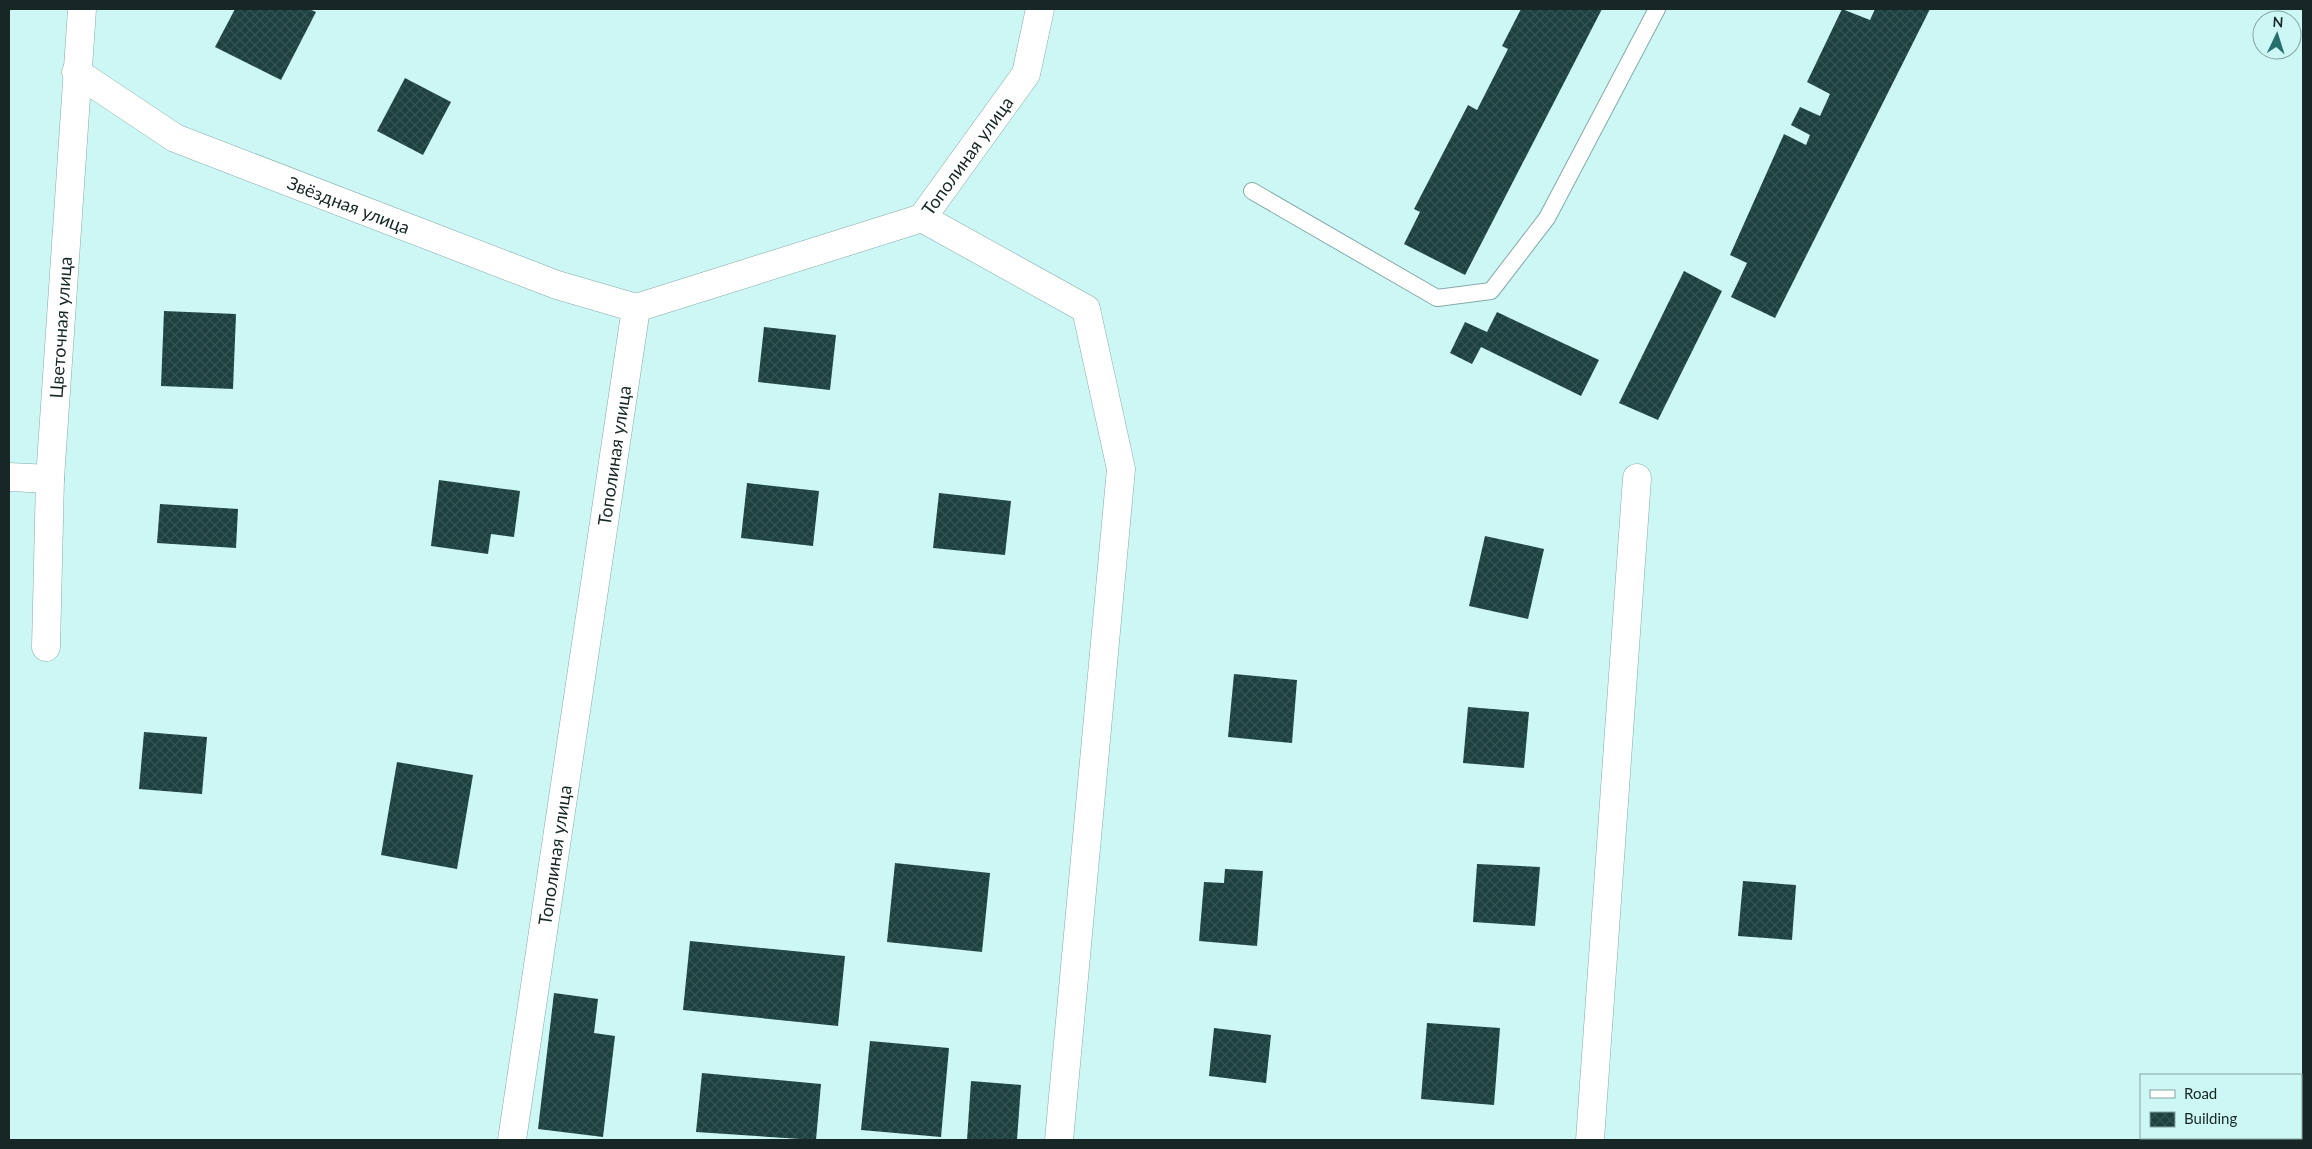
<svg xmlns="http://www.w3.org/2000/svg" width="2312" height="1149" viewBox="0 0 2312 1149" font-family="Lato,sans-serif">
<defs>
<pattern id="building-cross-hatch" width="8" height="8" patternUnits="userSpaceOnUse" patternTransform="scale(1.25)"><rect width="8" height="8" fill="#1c4140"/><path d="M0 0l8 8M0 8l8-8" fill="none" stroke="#345453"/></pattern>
</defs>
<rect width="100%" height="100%" fill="#cdf7f5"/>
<g fill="url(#building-cross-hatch)">
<path d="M235 9H309L316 12 281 80 215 47Z"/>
<path d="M1521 9H1602L1465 275 1404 244 1420 212 1414 209 1468 105 1477 110 1508 49 1502 46Z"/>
<path d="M1842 9 1870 20 1875 9H1930L1775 318 1731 297 1747 263 1730 255 1784 134 1806 145 1810 135 1791 125 1800 107 1820 116 1830 94 1807 82Z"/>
<path d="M405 78 451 102 423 155 377 131Z"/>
<path d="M1684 271 1722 291 1658 420 1619 403Z"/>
<path d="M164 311 236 314 233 389 161 386Z"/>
<path d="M1497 312 1599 360 1581 396 1481 347 1472 364 1450 353 1465 322 1487 332Z"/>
<path d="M764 327 836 335 830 390 758 382Z"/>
<path d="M439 480 520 491 514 537 491 534 488 554 431 546Z"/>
<path d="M747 483 819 491 813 546 741 538Z"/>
<path d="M939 493 1011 501 1005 555 933 548Z"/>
<path d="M160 504 238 509 236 548 157 543Z"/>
<path d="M1485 536 1544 549 1528 619 1469 606Z"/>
<path d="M1234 674 1297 680 1292 743 1228 737Z"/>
<path d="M1468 707 1529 712 1524 768 1463 763Z"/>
<path d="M144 732 207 737 202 794 139 789Z"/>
<path d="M397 762 473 775 457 869 381 855Z"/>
<path d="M895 863 990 873 982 952 887 942Z"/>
<path d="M1477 864 1540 867 1535 926 1473 922Z"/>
<path d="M1225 869 1263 871 1257 946 1199 941 1204 882 1224 883Z"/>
<path d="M1743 881 1796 885 1792 940 1738 936Z"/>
<path d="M690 941 845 956 838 1026 683 1010Z"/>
<path d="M554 993 598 999 594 1033 615 1036 603 1137 538 1129Z"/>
<path d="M1427 1023 1500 1028 1494 1105 1421 1099Z"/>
<path d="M1214 1028 1271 1035 1266 1083 1209 1076Z"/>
<path d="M870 1041 949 1048 941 1137 861 1130Z"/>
<path d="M702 1073 821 1084 816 1140 696 1132Z"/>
<path d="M971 1081 1021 1085 1017 1140H967Z"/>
</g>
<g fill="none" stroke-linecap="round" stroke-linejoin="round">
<defs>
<path id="lane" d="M1252 191 1437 298 1491 291 1547 218 1657 9"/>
<g id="street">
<path id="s1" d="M76 72 175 138 557 285 636 308"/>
<path d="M922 218 1086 309 1121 469 1059 1140"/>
<path d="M9 477 50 479"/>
<path id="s2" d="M46 647 50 479 82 9"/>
<path id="s3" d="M512 1140 636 308 922 218 1026 74 1040 9"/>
<path d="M1590 1140 1637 478"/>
</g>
</defs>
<use href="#lane" stroke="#83aba9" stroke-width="18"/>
<use href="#street" stroke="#83aba9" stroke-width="29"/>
<use href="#lane" stroke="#fff" stroke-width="16"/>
<use href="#street" stroke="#fff" stroke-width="28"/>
</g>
<g text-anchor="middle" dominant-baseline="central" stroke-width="5" stroke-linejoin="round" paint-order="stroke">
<g font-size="18" fill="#172726" stroke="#cdf7f5">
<text stroke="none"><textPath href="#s3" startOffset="1218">Тополиная улица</textPath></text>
<text stroke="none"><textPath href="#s1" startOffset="305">Звёздная улица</textPath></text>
<text stroke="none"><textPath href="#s2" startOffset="320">Цветочная улица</textPath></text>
<text stroke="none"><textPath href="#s3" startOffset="692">Тополиная улица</textPath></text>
<text stroke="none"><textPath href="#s3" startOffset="288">Тополиная улица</textPath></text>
</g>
</g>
<rect width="2312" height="1149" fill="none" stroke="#172726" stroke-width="20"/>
<rect x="2140" y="1074" width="162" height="65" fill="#cdf7f5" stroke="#84a4a2"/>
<rect x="2150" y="1090" width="25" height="8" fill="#ffffff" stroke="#84a4a2"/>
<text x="2184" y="1099" font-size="15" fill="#172726">Road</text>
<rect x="2150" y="1112" width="25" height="15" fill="url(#building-cross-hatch)" stroke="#84a4a2"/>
<text x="2184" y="1124" font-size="15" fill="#172726">Building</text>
<g transform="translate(2277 35) rotate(4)"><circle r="24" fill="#cdf7f5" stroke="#84a4a2"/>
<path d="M0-4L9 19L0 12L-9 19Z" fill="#25706e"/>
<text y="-8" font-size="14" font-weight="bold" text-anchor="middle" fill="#172726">N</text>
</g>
</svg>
